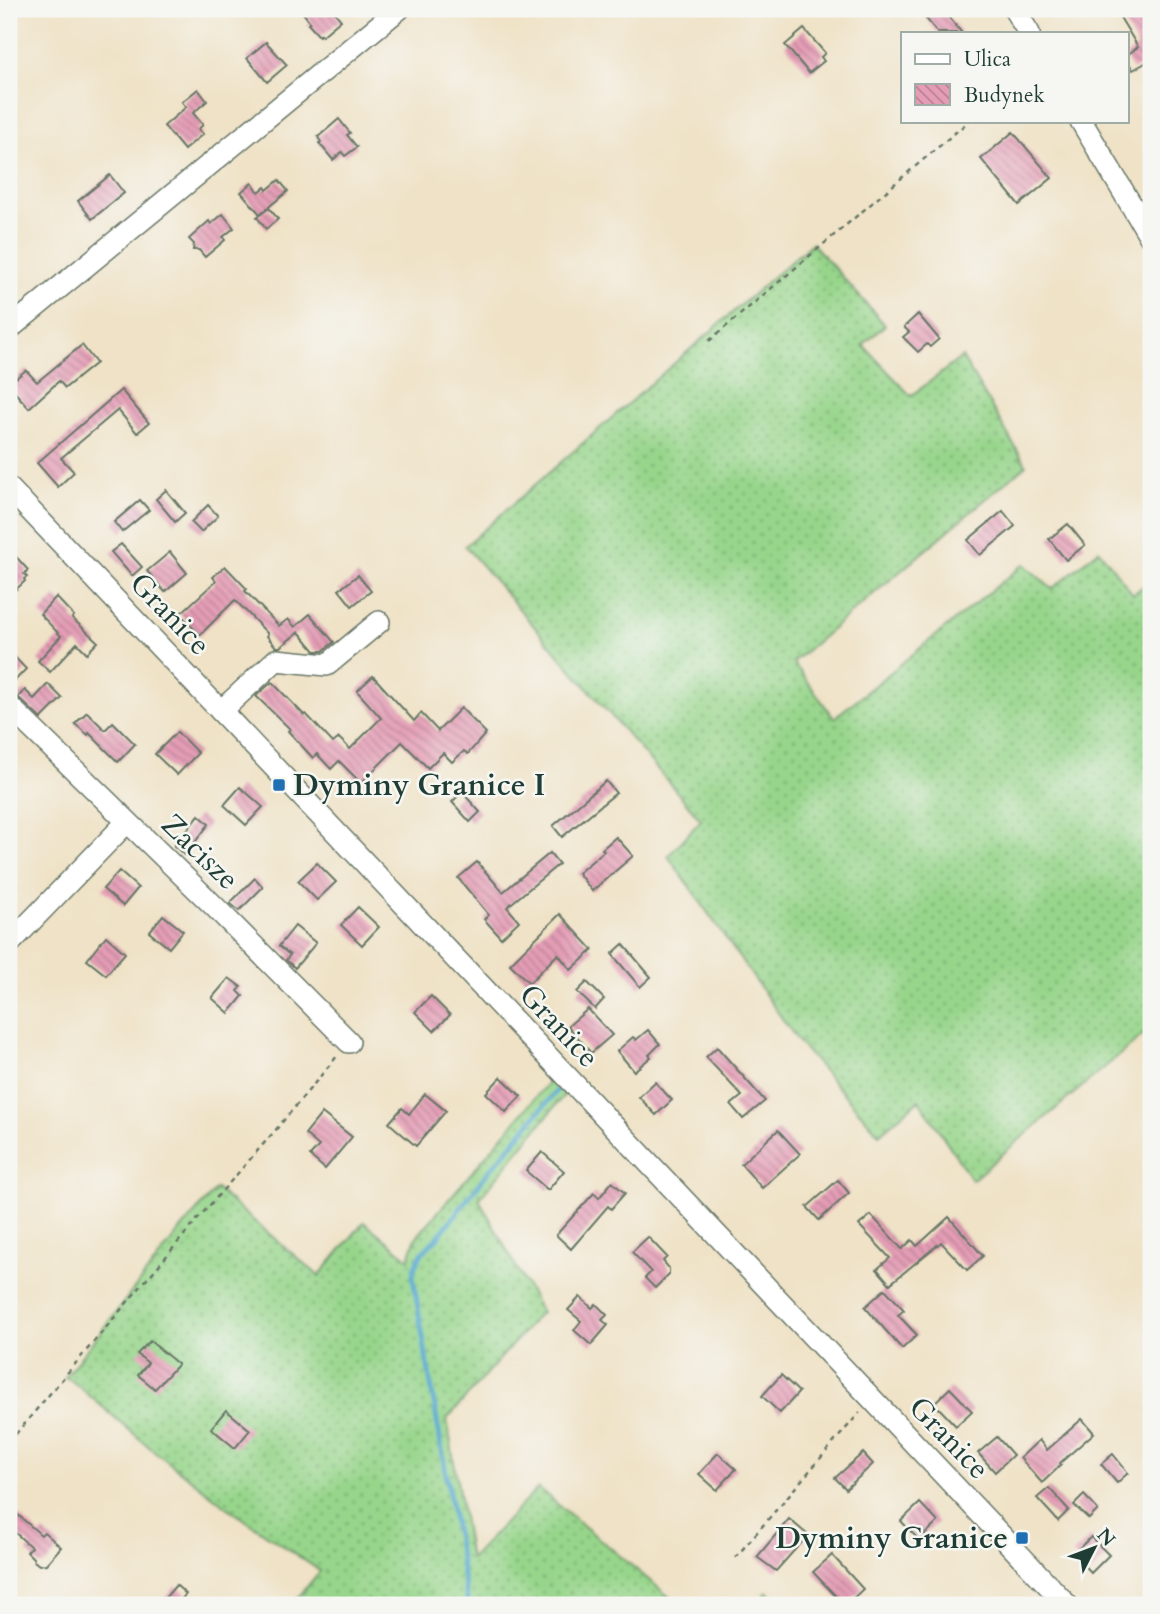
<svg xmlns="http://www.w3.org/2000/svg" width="1160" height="1614" viewBox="0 0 1160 1614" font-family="Cardo,serif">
<defs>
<pattern id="grass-dots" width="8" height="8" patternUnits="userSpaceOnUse" patternTransform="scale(1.75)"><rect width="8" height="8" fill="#97d58b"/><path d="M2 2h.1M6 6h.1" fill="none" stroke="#7bae72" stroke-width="1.8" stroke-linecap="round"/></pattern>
<pattern id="building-back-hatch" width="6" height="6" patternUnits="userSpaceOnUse" patternTransform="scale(1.75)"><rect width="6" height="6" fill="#e59db6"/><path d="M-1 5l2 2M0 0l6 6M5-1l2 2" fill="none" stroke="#b98195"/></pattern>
</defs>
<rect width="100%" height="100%" fill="#f6f6f2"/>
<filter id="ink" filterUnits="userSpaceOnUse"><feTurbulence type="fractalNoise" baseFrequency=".0143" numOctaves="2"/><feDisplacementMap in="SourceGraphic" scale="14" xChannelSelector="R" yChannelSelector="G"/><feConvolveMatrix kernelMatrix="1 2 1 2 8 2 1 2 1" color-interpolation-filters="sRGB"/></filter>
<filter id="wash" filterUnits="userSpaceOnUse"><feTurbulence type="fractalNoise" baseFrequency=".00686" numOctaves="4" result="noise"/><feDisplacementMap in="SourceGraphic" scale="28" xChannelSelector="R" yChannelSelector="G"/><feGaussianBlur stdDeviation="1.57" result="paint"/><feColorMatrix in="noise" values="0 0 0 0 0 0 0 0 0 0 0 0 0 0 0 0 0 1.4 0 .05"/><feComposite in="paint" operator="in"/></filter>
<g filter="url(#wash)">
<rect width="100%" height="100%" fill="#efe2c6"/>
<g fill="url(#grass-dots)" stroke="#5b8960" stroke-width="2">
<path d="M812 243 885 325 863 345 911 396 962 357 1026 465 793 662 834 718 1024 564 1052 589 1099 550 1133 594 1151 580V1028L972 1180 919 1100 879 1134 800 1044 668 856 701 820 465 546Z"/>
<path d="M552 1078 566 1093 479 1199 541 1312 447 1419 470 1559 538 1488 679 1605H292L320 1571 235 1513 154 1451 71 1380 65 1377 178 1233 216 1189 319 1276 364 1222 409 1259 415 1239Z"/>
</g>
<path fill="#97d58b" stroke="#5b8960" stroke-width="2" d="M767 1592 784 1605H756Z"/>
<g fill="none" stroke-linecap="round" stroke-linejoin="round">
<path stroke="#50a6cd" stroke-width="5" d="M468 1605 413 1278 414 1268 422 1253 438 1237 485 1176 560 1087"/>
</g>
<g id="blocks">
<g fill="url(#building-back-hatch)">
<path d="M300 9H332L341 20 322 36 321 34 319 36 308 24 310 22Z"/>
<path d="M918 9H942L962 33H938Z"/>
<path d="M1115 9H1147L1151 16V69L1147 62 1133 70 1127 60V55L1138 47Z"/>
<path d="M804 29 825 53 821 57 824 61 809 73 785 45Z"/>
<path d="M266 42 287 65 267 82 247 58Z"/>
<path d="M198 89 207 101 193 113 203 125 198 129 203 134 184 150 164 126 186 107 182 102Z"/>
<path d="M339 119 350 133 347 135 357 147 345 156 342 152 333 160 319 143 321 142 318 137Z"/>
<path d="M1013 132 1052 178 1019 205 981 159Z"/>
<path d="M110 175 124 193 92 219 78 201Z"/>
<path d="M279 180 288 191 260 214 241 192 252 183 259 192 265 187 267 190Z"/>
<path d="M269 208 278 219 266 229 257 217Z"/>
<path d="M223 214 234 228 223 237 225 240 205 257 199 250H193L194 244 189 239 209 221 211 224Z"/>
<path d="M918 314 939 339 930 347 927 344 918 352 903 337 909 332 904 327Z"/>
<path d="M82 345 96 363 65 388 59 381 29 408 9 386V379L16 378 26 370 37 382Z"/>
<path d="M121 390 149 423 137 433 118 410 61 458 74 472 58 487 37 463Z"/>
<path d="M166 490 185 513 175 522 156 499Z"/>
<path d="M140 500 149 510 122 532 114 522Z"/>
<path d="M208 505 218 516 201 532 191 522Z"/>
<path d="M1003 511 1015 526 980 555 968 540Z"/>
<path d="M1068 524 1085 545 1066 560 1049 539Z"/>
<path d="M121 544 142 567 132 576 111 552Z"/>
<path d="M9 549 28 570 24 574 27 577 24 579 25 581 9 596Z"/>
<path d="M170 552 187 573 165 592 147 571Z"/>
<path d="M225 566 247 589 245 591 279 626 288 619 295 627 310 614 334 642 323 651H315L299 632 280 647H276L267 636 268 634 235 600 200 635 180 614 216 581 213 577Z"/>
<path d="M358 575 371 591 352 606 339 590Z"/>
<path d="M56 597 74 616 72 618 98 642 87 653 77 643 50 672 38 661 61 636 40 614Z"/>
<path d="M9 651 26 669 9 687Z"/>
<path d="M373 676 414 721 421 713 438 731 461 708 486 733 468 754 464 751 452 762 443 753 428 768 402 742 361 783 339 761 331 769 317 754 313 758 288 731 290 729 256 696 272 682 304 715 306 714 333 743 339 738 350 749 381 718 357 691Z"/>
<path d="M48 684 62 698 41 719 18 697 25 690 34 699Z"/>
<path d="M87 712 105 730 113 722 135 744 118 762 89 733 88 735 75 724Z"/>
<path d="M177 732 198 753 177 775 155 754Z"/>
<path d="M606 781 616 793 562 837 553 826Z"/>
<path d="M240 787 263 807 246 825 224 805Z"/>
<path d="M462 792 480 812 470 822 452 802Z"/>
<path d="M199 815 209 824 185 855 174 846Z"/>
<path d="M616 837 633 856 592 891 578 873 604 851 602 849Z"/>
<path d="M550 853 559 864 507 907 519 921 501 938 484 919 489 915 458 878 477 862 503 892Z"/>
<path d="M317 863 336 882 317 900 298 881Z"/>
<path d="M119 871 138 888 123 906 103 889Z"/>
<path d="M255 878 263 887 239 911 230 903Z"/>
<path d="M358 907 379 927 362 945 341 925Z"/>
<path d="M560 914 593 950 571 970 558 954 529 983 510 964Z"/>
<path d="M163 915 183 931 169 948 149 932Z"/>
<path d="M295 926 316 943 295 968 286 960 290 955 279 946Z"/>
<path d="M106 936 125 953 106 975 87 960Z"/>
<path d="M623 944 651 977 640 987 612 954Z"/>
<path d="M229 978 241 987 238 991 243 996 229 1013 212 998Z"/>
<path d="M587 982 604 999 595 1009 577 992Z"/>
<path d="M431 996 450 1015 434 1031 415 1012Z"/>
<path d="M588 1009 612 1035 591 1053 568 1026Z"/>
<path d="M648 1030 660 1044 649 1055 651 1057 634 1071 617 1051 633 1037 636 1040Z"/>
<path d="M717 1047 765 1101 743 1119 731 1105 742 1096 706 1057Z"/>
<path d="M501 1077 521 1096 506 1112 486 1093Z"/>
<path d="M655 1082 672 1100 656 1115 639 1097Z"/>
<path d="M425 1094 446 1111 416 1146 389 1123 402 1108 409 1114Z"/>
<path d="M322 1113 352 1137 325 1169 310 1156 319 1146 305 1134Z"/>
<path d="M778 1130 800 1154 762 1188 741 1164Z"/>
<path d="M542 1152 564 1171 548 1190 526 1171Z"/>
<path d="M838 1180 849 1193 819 1220 807 1207Z"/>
<path d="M612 1182 625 1193 611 1209 608 1206 571 1249 556 1235 594 1193 599 1198Z"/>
<path d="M871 1215 902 1249 912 1240 917 1246 949 1217 983 1256 967 1270 941 1242 890 1284 877 1269 890 1258 859 1225Z"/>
<path d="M648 1237 667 1257 663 1261 669 1268V1274L655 1288 645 1278 651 1272 632 1252Z"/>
<path d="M885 1289 904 1310 898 1315 917 1335 902 1349 865 1307Z"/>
<path d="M580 1297 592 1308 596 1304 607 1315 602 1320 608 1325 591 1345 574 1330 581 1321 568 1310Z"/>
<path d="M150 1341 178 1364 155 1389 138 1375 148 1363 137 1354Z"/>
<path d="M781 1375 799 1392 780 1413 762 1396Z"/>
<path d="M950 1388 972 1411 956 1426 934 1403Z"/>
<path d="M226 1410 250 1430 235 1448 211 1428Z"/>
<path d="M1082 1419 1094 1433 1060 1463 1061 1465 1042 1483 1020 1458 1039 1440 1047 1450Z"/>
<path d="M997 1437 1013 1455 995 1472 978 1453Z"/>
<path d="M718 1453 736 1469 717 1490 699 1474Z"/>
<path d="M863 1453 873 1464 846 1489 835 1478Z"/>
<path d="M1113 1454 1128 1473 1117 1483 1101 1464Z"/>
<path d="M1049 1488 1069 1510 1058 1521 1037 1498Z"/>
<path d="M1084 1495 1098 1510 1089 1519 1074 1505Z"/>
<path d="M920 1503 938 1522 919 1540 901 1521Z"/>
<path d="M9 1507 41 1535 44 1532 61 1547 46 1564 39 1565 34 1561 33 1558 27 1552 31 1547 9 1527Z"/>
<path d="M789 1519 808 1535 776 1571 757 1557Z"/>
<path d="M1091 1537 1109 1555 1091 1573 1073 1554Z"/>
<path d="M832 1555 863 1589 846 1605H844L813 1572Z"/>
<path d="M176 1585 186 1594 177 1605H159Z"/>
</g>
</g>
</g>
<g filter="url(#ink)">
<use href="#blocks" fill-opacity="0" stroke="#687767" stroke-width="2"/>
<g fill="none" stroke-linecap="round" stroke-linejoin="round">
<defs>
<g id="minor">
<path d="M1014 9 1029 33"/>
<path d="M1081 121 1151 238"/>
<path d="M9 329 399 9"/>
<path d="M9 488C363 859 713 1233 1067 1605"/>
<path d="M9 706 213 905 349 1042"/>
<path d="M221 711 276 660 327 665 379 622"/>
<path d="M9 944 127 822"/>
</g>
</defs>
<use href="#minor" stroke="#687767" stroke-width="24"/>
<g stroke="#687767" stroke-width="2.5" stroke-dasharray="5 5" stroke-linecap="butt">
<path d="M709 341 969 121"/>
<path d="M9 1442 202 1214 274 1132 338 1055"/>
<path d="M735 1558 860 1412"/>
</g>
<use href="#minor" stroke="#fff" stroke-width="21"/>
</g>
</g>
<g fill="#1f6fb2" stroke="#f6f6f2" stroke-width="2.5">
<rect x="272" y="778" width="14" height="14" rx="3.5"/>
<rect x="1015" y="1531" width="14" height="14" rx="3.5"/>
</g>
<g text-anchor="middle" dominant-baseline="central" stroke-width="5" stroke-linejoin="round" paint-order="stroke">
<g font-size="30" fill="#1f3d34" stroke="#f6f6f2">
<text transform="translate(170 614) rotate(46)">Granice</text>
<text transform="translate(200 852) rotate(44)">Zacisze</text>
<text transform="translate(559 1026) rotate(47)">Granice</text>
<text transform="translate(949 1438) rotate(46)">Granice</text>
</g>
<g font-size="30" font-weight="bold" fill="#1f3d34" stroke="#f6f6f2" text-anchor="start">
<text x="293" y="785">Dyminy Granice I</text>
<text x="1008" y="1538" text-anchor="end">Dyminy Granice</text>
</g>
</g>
<rect width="1160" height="1614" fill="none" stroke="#f6f6f2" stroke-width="35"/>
<rect x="901" y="32" width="228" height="91" fill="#f6f6f2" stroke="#a0aca6" stroke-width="2"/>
<rect x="915" y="54" width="35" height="10" fill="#ffffff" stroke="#a0aca6" stroke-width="2"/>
<text x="964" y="66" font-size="21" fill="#1f3d34">Ulica</text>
<rect x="915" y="84" width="35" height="21" fill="url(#building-back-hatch)" stroke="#a0aca6" stroke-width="2"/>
<text x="964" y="102" font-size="21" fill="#1f3d34">Budynek</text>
<g transform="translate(1094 1548) rotate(48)" stroke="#f6f6f2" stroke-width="5" paint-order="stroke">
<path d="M0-5L12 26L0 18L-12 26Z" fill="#1f3d34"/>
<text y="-10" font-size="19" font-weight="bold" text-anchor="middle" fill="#1f3d34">N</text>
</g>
</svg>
